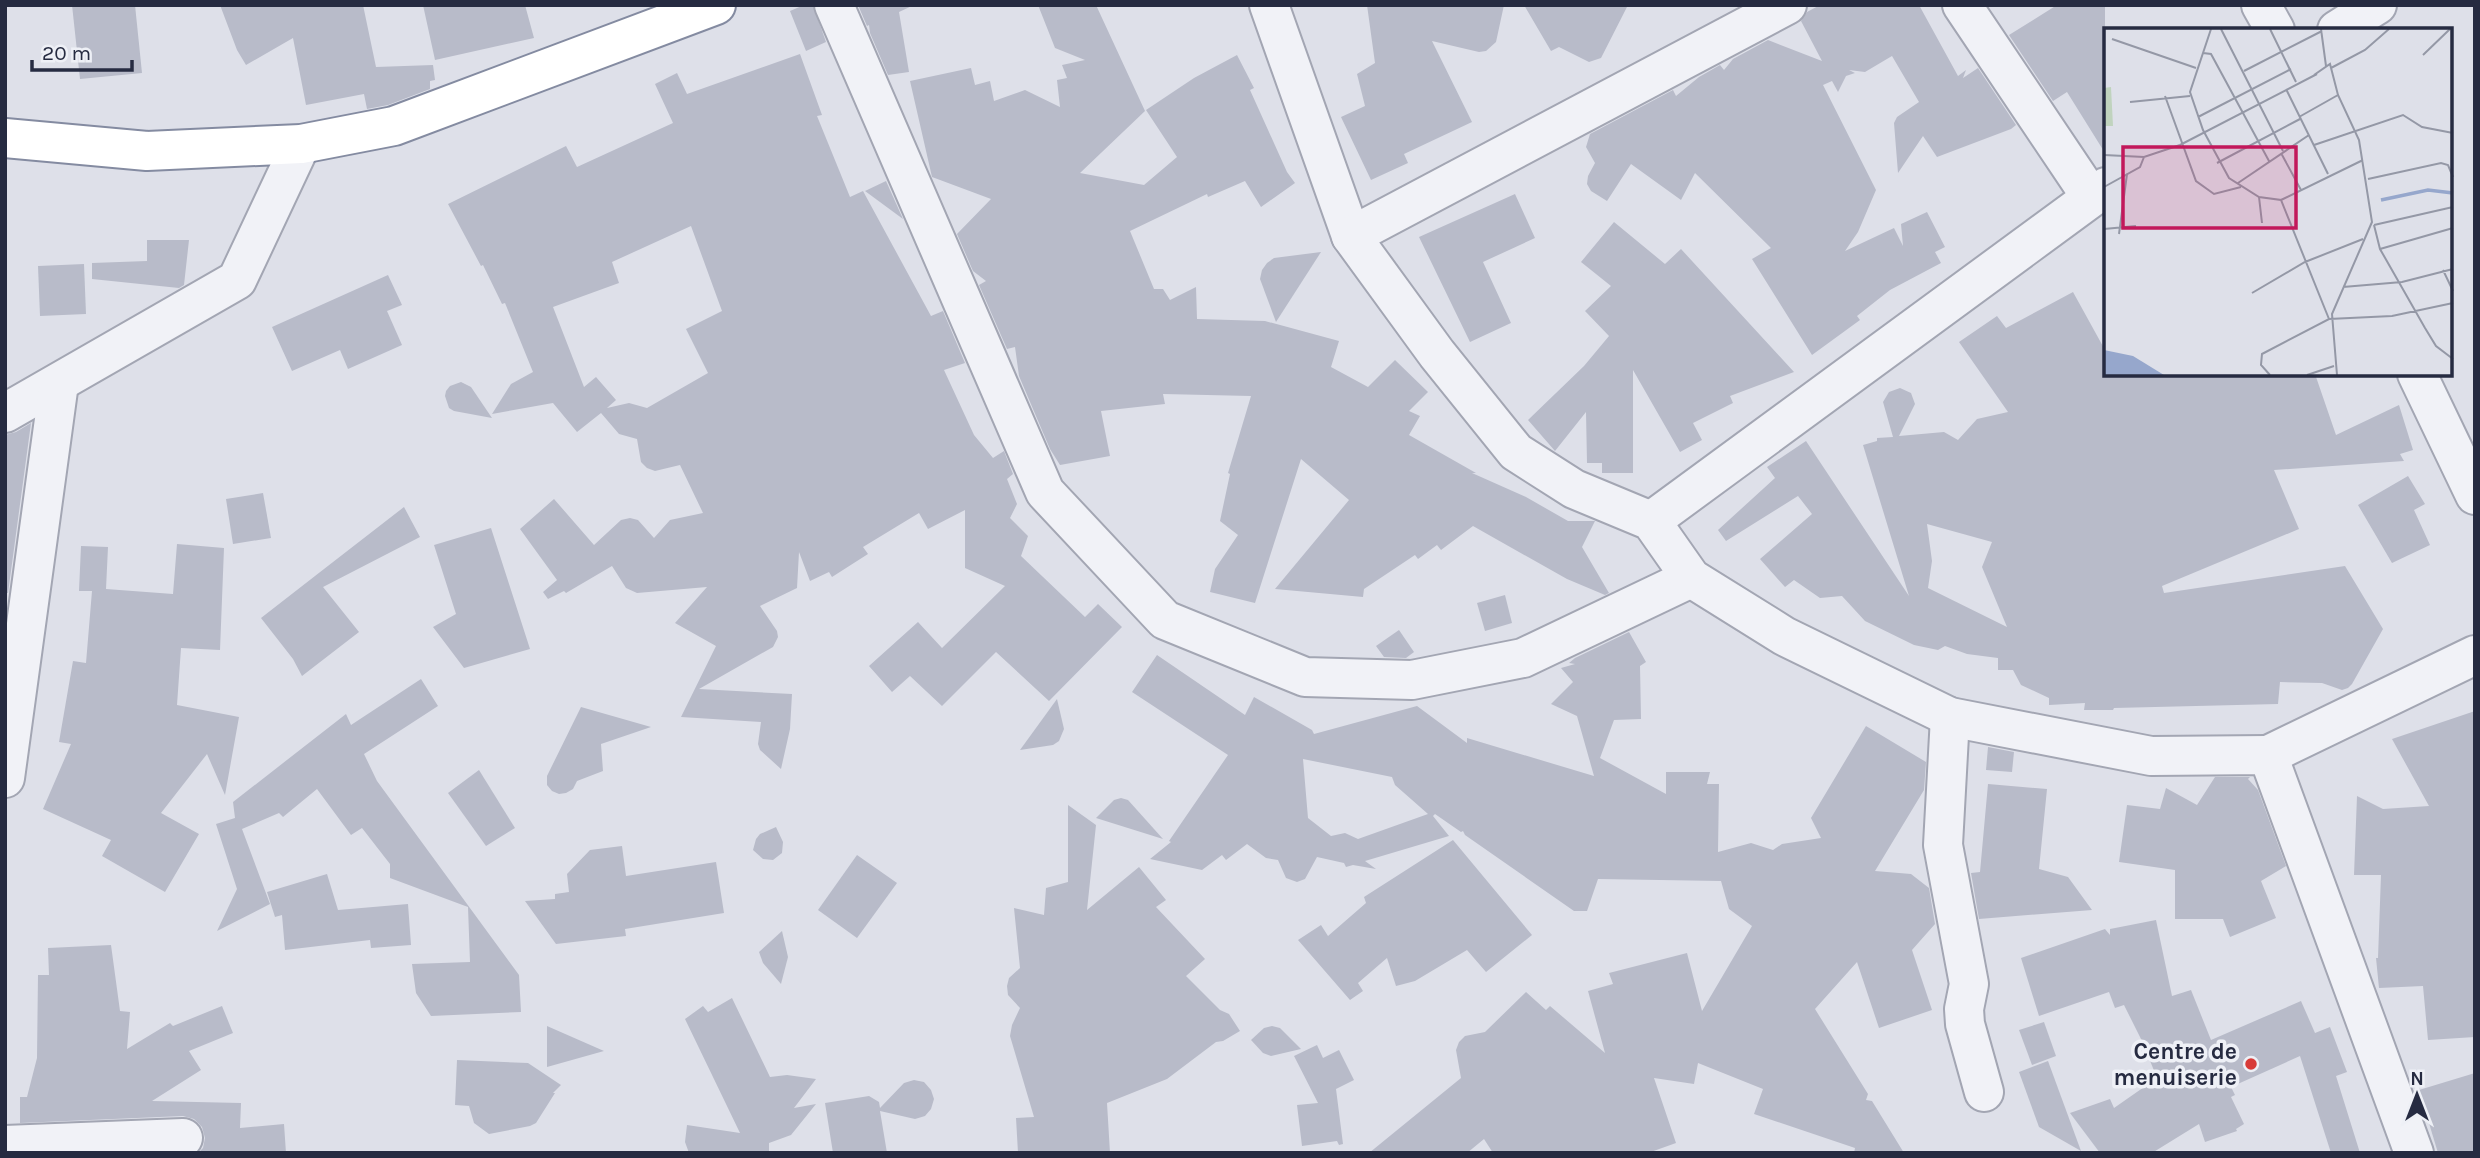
<svg xmlns="http://www.w3.org/2000/svg" width="2480" height="1158" viewBox="0 0 2480 1158" font-family="Karla,sans-serif">
<rect width="100%" height="100%" fill="#dee0e9"/>
<g fill="#b8bbc9" fill-rule="evenodd">
<path d="M72 5H135L142 73 80 79Z"/>
<path d="M220 5H363L376 67 433 65 435 80 430 81V89L388 105 367 109 364 94 306 105 293 38 246 65 237 50Z"/>
<path d="M423 5H525L534 38 435 60Z"/>
<path d="M804 5H813L826 42 806 51 790 11Z"/>
<path d="M858 5H914L899 12 909 72 888 75 870 33 869 25 867 26Z"/>
<path d="M1038 5H1096L1145 111 1080 173 1144 185 1177 157 1146 110 1194 78 1237 55 1254 88 1250 90 1287 172 1295 183 1261 207 1245 181 1208 197 1207 194 1130 231 1154 289H1163L1170 300 1196 287 1197 319 1265 321 1339 341 1331 367 1368 387 1395 360 1428 392 1409 411 1420 416 1409 435 1476 473H1472L1526 497 1568 521H1595L1582 547 1609 593 1605 595 1567 579 1473 526 1441 550 1437 545 1418 559 1415 555 1364 589 1363 597 1275 589 1349 500 1301 459 1255 603 1210 592 1215 569 1238 535 1220 521 1230 474 1228 473 1251 396 1163 394 1165 404 1101 411 1110 456 1060 465 1050 449 1019 376 1015 347 1007 349 979 285 986 281 973 271 957 234 991 199 932 177 910 81 971 68 975 85 990 81 994 101 1025 90 1060 107 1057 80 1067 78 1062 65 1085 60 1055 48Z"/>
<path d="M1367 5H1504L1496 42 1486 51 1479 52 1432 41 1472 122 1404 154 1408 163 1371 180 1341 117 1365 106 1357 74 1375 63Z"/>
<path d="M1524 5H1628L1601 58 1589 62 1559 47 1551 51Z"/>
<path d="M1820 5H1919L1958 76 1966 70 1963 78 1978 68 2016 125 2011 129 1937 157 1923 136 1898 173 1894 123 1897 117 1919 102 1892 56 1865 72 1849 70 1855 73 1846 76 1838 92 1832 81 1823 85 1876 190 1858 232 1845 251 1894 228 1903 246 1901 224 1927 212 1945 247 1935 252 1941 263 1890 290 1857 316 1860 320 1812 355 1752 259 1771 248 1695 173 1681 200 1631 164 1607 201 1591 191 1587 184 1588 176 1595 163 1586 147 1590 134 1673 90 1676 96 1699 77 1720 65 1724 70 1733 59 1768 40 1822 61 1801 21 1807 12Z"/>
<path d="M2057 5H2105V153L2067 92 2053 101 2009 35Z"/>
<path d="M800 54 822 115 817 116 850 197 863 191 931 316 943 311 965 363 944 370 974 435 993 458 1004 451 1013 474 1007 479 1017 504 1010 518 1028 536 1021 556 1085 617 1098 604 1122 627 1049 701 996 652 942 706 910 676 892 692 869 666 918 622 942 648 1005 586 965 568V510L928 529 919 513 863 547 868 554 832 577 829 572 810 581 799 552 797 588 760 606 777 631 778 637 773 647 699 689 792 694 790 729 781 769 760 750 758 744 761 722 681 717 716 646 675 623 707 587 637 593 626 588 612 566 566 593 564 591 548 599 543 592 557 580 520 529 554 499 594 545 621 520 630 518 638 520 654 538 670 520 703 513 680 465 655 471 647 468 641 462 637 439 619 434 601 413 577 432 553 403 492 414 511 384 533 372 505 303 502 304 483 265 481 266 448 204 566 146 577 167 673 123 655 84 677 73 687 94ZM691 226 722 311 686 329 708 373 647 408 629 403 607 408 616 400 596 377 584 387 553 307 619 283 612 262Z"/>
<path d="M886 181 903 219 865 191Z"/>
<path d="M1515 194 1535 238 1483 262 1511 323 1470 342 1419 237Z"/>
<path d="M1614 222 1665 264 1681 249 1794 372 1730 396 1733 403 1693 423 1702 440 1680 452 1633 370V473H1602V463H1587L1586 412 1555 451 1528 420 1584 366 1609 336 1585 311 1611 286 1581 262Z"/>
<path d="M147 240H189L184 285 179 288 92 279V263L147 261Z"/>
<path d="M1321 252 1276 322 1260 279 1262 270 1267 263 1274 258Z"/>
<path d="M84 264 86 314 40 316 38 266Z"/>
<path d="M388 275 402 305 387 311 402 345 348 369 340 350 292 371 272 327Z"/>
<path d="M2073 292 2105 350V374H2315L2336 435 2399 405 2413 450 2400 454 2404 461 2274 470 2299 529 2162 586 2164 593 2345 566 2383 629 2352 684 2348 688 2342 690 2322 683 2280 682 2278 704 2114 708 2113 710H2084L2085 703 2049 705V698L2021 685 2013 670H1998V658L1967 654 1945 646 1938 650 1914 645 1865 621 1842 596 1820 598 1794 580 1785 587 1760 559 1812 514 1798 496 1726 541 1718 530 1775 478 1767 467 1806 441 1909 596 1863 445 1877 441V438L1893 437 1883 402 1889 392 1900 388 1911 393 1915 404 1899 436 1944 432 1958 440 1977 419 2008 412 1959 342 1997 316 2006 328ZM1927 524 1992 542 1982 567 2007 627 1928 588 1932 561Z"/>
<path d="M461 382 471 387 492 418 454 411 449 408 445 396 446 391 450 386Z"/>
<path d="M31 423 8 593H5V435L16 432Z"/>
<path d="M2408 476 2425 504 2414 510 2430 545 2392 563 2358 505Z"/>
<path d="M263 493 271 538 233 544 226 499Z"/>
<path d="M404 507 420 537 323 587 359 632 302 676 293 659 261 618 315 576 319 581 315 576Z"/>
<path d="M491 528 530 649 464 668 433 627 456 614 434 545Z"/>
<path d="M177 544 224 548 220 650 181 648 177 705 239 717 225 795 207 754 161 813 199 834 165 892 102 856 111 840 43 809 71 744 59 742 73 661 86 663 92 591H79L81 546 108 547 106 589 173 594Z"/>
<path d="M1505 595 1512 623 1485 631 1477 603Z"/>
<path d="M1399 630 1414 652 1406 658 1384 657 1376 646Z"/>
<path d="M1629 632 1646 662 1640 666 1641 719 1614 720 1600 758 1666 794V772H1710L1707 784H1719L1718 852 1751 843 1773 850 1782 844 1821 838 1811 818 1866 726 1926 762 1924 790 1875 871 1911 874 1929 888 1935 924 1912 950 1932 1010 1879 1028 1857 962 1815 1009 1868 1094 1866 1100 1872 1101 1904 1153H1854L1855 1148 1754 1114 1763 1089 1698 1063 1694 1084 1654 1078 1676 1143 1648 1153H1493L1484 1139 1467 1153H1369L1461 1078 1456 1050 1459 1042 1465 1036 1485 1032 1526 992 1546 1010 1550 1006 1605 1053 1588 991 1613 984 1609 973 1687 953 1702 1011 1752 926 1729 909 1721 881 1598 879 1587 911H1574L1465 835 1463 831 1461 832 1435 814 1433 816 1449 836 1365 861 1376 869 1353 865 1346 867 1344 863 1317 857 1305 879 1297 882 1286 878 1278 860 1266 858 1247 844 1226 860 1222 855 1202 870 1150 859 1171 842 1169 841 1228 755 1132 692 1157 655 1245 715 1254 697 1312 730 1314 734 1417 706 1467 743V738L1594 776 1577 716 1551 704 1573 682 1561 668 1575 664 1569 663 1575 658ZM1303 759 1392 777 1395 785 1428 814 1358 839 1345 833 1331 836 1308 818Z"/>
<path d="M421 679 438 706 364 754 377 781 519 975 521 1012 431 1016 416 993 412 964 470 962 468 907 390 878V864L362 828 351 835 317 789 283 817 279 813 242 829 270 904 217 931 237 889 216 824 235 818 233 802 346 714 351 725Z"/>
<path d="M1057 699 1064 729 1059 741 1053 745 1020 750Z"/>
<path d="M581 707 651 727 601 744 603 771 577 781 573 789 566 793 559 794 552 791 547 785V776Z"/>
<path d="M2475 711V1037L2428 1040 2423 986 2379 988 2376 958H2378L2381 875H2354L2357 796 2383 809 2429 806 2392 739Z"/>
<path d="M1988 747 2014 752 2012 772 1986 770Z"/>
<path d="M479 770 515 828 486 846 448 793Z"/>
<path d="M2215 777H2250L2248 779 2258 790 2286 866 2261 881 2276 918 2230 937 2223 919H2175V870L2119 862 2127 805 2160 809 2166 788 2197 805Z"/>
<path d="M1988 784 2047 789 2039 869 2068 877 2092 910 1979 919 1971 873 1980 872Z"/>
<path d="M1121 798 1128 800 1163 839 1096 818 1114 800Z"/>
<path d="M1068 805 1096 825 1087 910 1139 867 1166 900 1156 907 1205 959 1186 976 1220 1010 1229 1014 1240 1031 1223 1041 1216 1042 1167 1079 1107 1103 1110 1153H1018L1016 1118 1034 1117 1010 1036 1012 1025 1020 1008 1008 995 1007 986 1009 978 1020 968 1014 908 1044 915 1046 888 1068 882Z"/>
<path d="M776 827 783 842 782 853 773 860 763 859 753 850 756 839 760 834Z"/>
<path d="M1453 840 1532 935 1486 972 1467 950 1415 981 1396 986 1387 958 1358 983 1363 991 1350 1000 1298 940 1321 925 1328 936 1366 903 1364 897Z"/>
<path d="M622 846 626 876 716 862 724 913 625 929 626 936 556 944 525 901 555 899V894L569 892 567 874 590 850Z"/>
<path d="M857 855 897 883 857 938 818 910Z"/>
<path d="M327 874 338 910 408 904 411 945 371 948 370 940 285 950 282 915 275 917 267 892Z"/>
<path d="M2156 920 2172 996 2191 990 2211 1040 2301 1001 2315 1033 2330 1027 2347 1072 2336 1076 2360 1153H2331L2300 1056 2231 1087 2235 1095 2231 1097 2244 1124 2236 1129 2237 1131 2205 1142 2199 1124 2152 1153H2100L2070 1113 2110 1099 2114 1108 2157 1078 2142 1041 2124 1005 2115 1008 2109 992 2039 1016 2021 958 2105 929 2110 935V929Z"/>
<path d="M782 931 788 957 781 984 763 963 759 952Z"/>
<path d="M111 945 120 1011 130 1012 127 1049 170 1023 173 1026 222 1006 233 1033 189 1051 201 1070 152 1101 241 1103 240 1128 284 1124 286 1153H198L203 1148 205 1138 202 1127 194 1119 183 1116 20 1123V1097H27L37 1058 38 975H49L48 948Z"/>
<path d="M732 998 770 1077 787 1075 816 1079 794 1108 816 1104 791 1135 769 1143V1153H689L685 1142 687 1125 740 1133 685 1019 703 1006 708 1012Z"/>
<path d="M2044 1022 2056 1056 2032 1065 2019 1030Z"/>
<path d="M547 1026 604 1051 547 1067Z"/>
<path d="M1272 1026 1280 1028 1301 1049 1271 1056 1263 1053 1251 1040 1264 1028Z"/>
<path d="M1317 1045 1323 1058 1339 1050 1354 1080 1336 1089 1343 1144 1339 1145 1337 1141 1302 1146 1297 1105 1318 1103 1294 1056Z"/>
<path d="M457 1060 528 1063 561 1085 553 1093H555L536 1123 530 1126 489 1134 474 1123 469 1106 455 1105Z"/>
<path d="M2048 1061 2081 1151 2039 1127 2019 1072Z"/>
<path d="M2475 1073V1153H2438L2419 1090Z"/>
<path d="M914 1080 924 1082 931 1090 934 1099 931 1109 925 1116 915 1119 880 1111 887 1153H833L825 1103 869 1096 879 1102 880 1108 904 1083Z"/>
</g>
<g fill="none" stroke-linecap="round" stroke-linejoin="round">
<defs>
<g id="minor">
<path d="M834 5 1045 492 1165 620 1305 677 1412 680 1523 658 1691 578"/>
<path d="M1269 5 1351 236 1437 354 1516 452 1574 489 1651 521 1691 578 1784 636 1950 717 2151 756 2268 755 2414 1153"/>
<path d="M1962 5 2091 197"/>
<path d="M2261 5 2275 30"/>
<path d="M2337 30 2377 5"/>
<path d="M1351 236 1787 5"/>
<path d="M2417 374 2475 495"/>
<path d="M5 413 237 280 301 144"/>
<path d="M1651 521 2106 187"/>
<path d="M1950 717 1943 845 1969 984 1964 1009 1965 1024 1984 1092"/>
<path d="M2268 755 2475 655"/>
<path d="M5 778 59 383"/>
<path d="M5 1145 183 1138"/>
</g>
<path id="highway" d="M5 138 147 151 301 144 394 126 716 5"/>
</defs>
<use href="#minor" stroke="#a3a6b3" stroke-width="42"/>
<use href="#highway" stroke="#848ba1" stroke-width="42"/>
<use href="#minor" stroke="#f1f2f7" stroke-width="38"/>
<use href="#highway" stroke="#fff" stroke-width="38"/>
</g>
<circle fill="#d83b38" stroke="#eef0f6" stroke-width="2.5" cx="2251" cy="1064" r="7"/>
<g text-anchor="middle" dominant-baseline="central" stroke-width="7" stroke-linejoin="round" paint-order="stroke">
<g font-size="23" font-weight="bold" fill="#262b41" stroke="#eef0f6" text-anchor="end">
<text x="2237" y="1051">Centre de<tspan x="2237" dy="26">menuiserie</tspan></text>
</g>
</g>
<g transform="translate(2104 28)">
<rect width="348" height="348" fill="#dee0e9"/>
<path d="M7 59 9 98H0V60Z" fill="#c0d3be"/>
<path d="M0 322 29 328 60 347H0Z" fill="#96a7cc"/>
<path fill="none" stroke="#96a7cc" stroke-width="3.5" d="M277 172 324 162 349 165"/>
<path fill="none" stroke="#9498a6" stroke-width="2" d="M107 1 86 64 99 102 125 150 155 169 177 172 225 291M117 1 179 123M166 1 192 54M217 1 222 38M8 11 92 40M99 25 107 26 165 133M319 27 346 1M227 40 261 22 285 1M140 43 218 3M210 47 226 36 234 67 255 112 268 194 228 286 233 347M182 61 224 146M61 68 92 153 110 166 137 159M26 74 86 68M94 89 187 41M195 89 234 67M210 117 299 87 318 99 349 105M177 125 197 162M0 127 40 129 76 117 213 46M113 135 196 91M264 151 337 135 344 137 349 149M134 155 205 107M0 159 36 139 40 129M155 169 158 195M177 172 259 132M270 197 276 221 321 300 332 318 349 331M270 197 349 179M0 201 32 198M15 206 23 146M276 221 349 200M339 242 349 263M239 259 298 254 349 241M148 265 201 234 259 211M166 347 157 337 158 326 225 291 288 288 349 275M203 347 230 338"/>
<path fill="#c2185b" fill-opacity="0.15" stroke="#c2185b" stroke-width="3.5" d="M19 119H192V200H19Z"/>
<rect width="348" height="348" fill="none" stroke="#262b41" stroke-width="3.5"/>
</g>
<rect width="2480" height="1158" fill="none" stroke="#262b41" stroke-width="14"/>
<g transform="translate(2417 1095)" stroke="#eef0f6" stroke-width="5" paint-order="stroke">
<path d="M0-5L12 26L0 18L-12 26Z" fill="#262b41"/>
<text y="-10" font-size="19" font-weight="bold" text-anchor="middle" fill="#262b41">N</text>
</g>
<path d="M32 60v10h100v-10" fill="none" stroke="#262b41" stroke-width="3.5"/>
<text x="42" y="60" font-size="21" fill="#262b41" stroke="#eef0f6" stroke-width="5" paint-order="stroke">20 m</text>
</svg>
